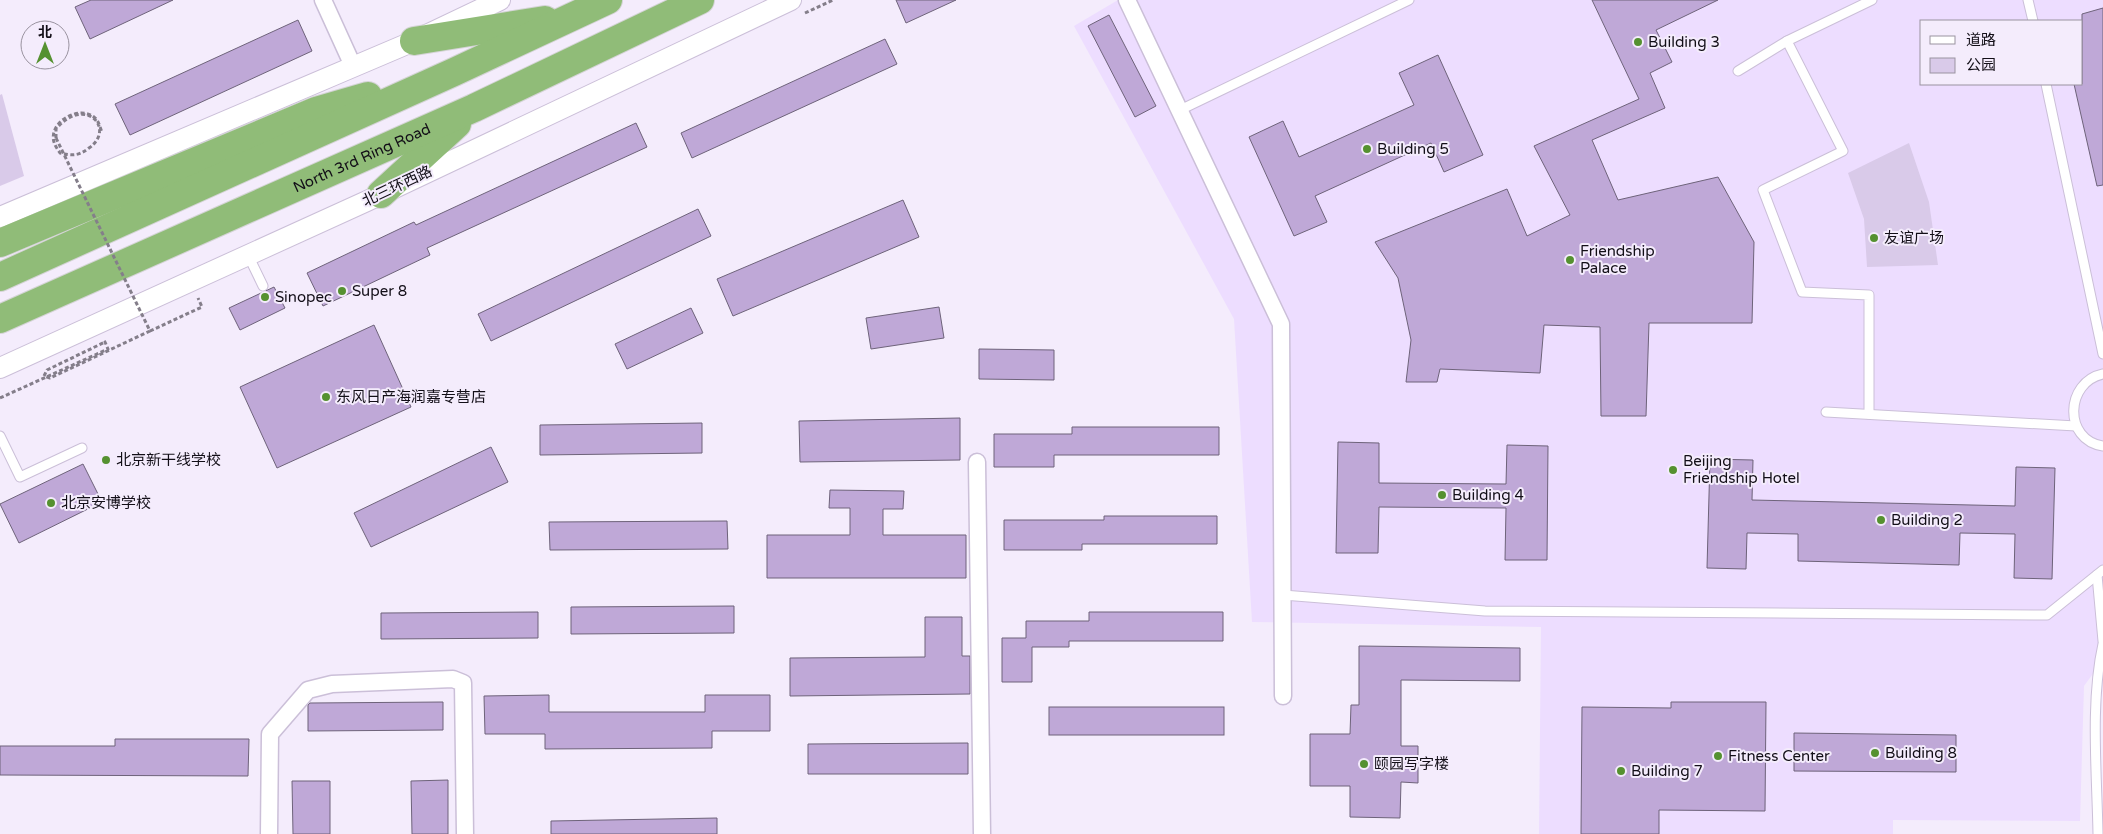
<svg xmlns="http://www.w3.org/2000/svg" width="2103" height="834" viewBox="0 0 2103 834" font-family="'Varela Round','Noto Sans SC',sans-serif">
<rect width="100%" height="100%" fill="#f4ecfc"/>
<path fill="#edddff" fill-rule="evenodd" d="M1118 0H2103V660L2084 686 2080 821 1893 820V834H1539L1541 627 1252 622 1234 319 1074 26ZM1922 21H2082V84H1922Z"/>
<g fill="#d9cae9">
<path d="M2 94 24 176 0 186V95Z"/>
<path d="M1909 143 1929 202 1938 265 1867 267 1864 219 1848 173Z"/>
</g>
<g fill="#bfa8d7" stroke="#6e637a">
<path d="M91 0H173L90 39 75 7Z"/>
<path d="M896 0H956L906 23Z"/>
<path d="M1592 0H1718L1656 30 1672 62 1650 73 1665 108 1592 140 1618 200 1718 177 1754 242 1752 323H1649L1646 416H1601L1600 327 1544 325 1540 373 1440 369 1437 382H1406L1411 340 1398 278 1375 242 1507 189 1527 236 1570 215 1534 146 1639 99Z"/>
<path d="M2103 8V185L2097 186 2074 84H2082V14Z"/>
<path d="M1109 15 1156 106 1135 117 1088 26Z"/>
<path d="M298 20 312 51 130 135 115 104Z"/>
<path d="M885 39 897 64 692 158 681 133Z"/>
<path d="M1438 55 1483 155 1444 172 1431 143 1315 196 1327 222 1294 236 1249 137 1283 121 1299 157 1414 105 1399 73Z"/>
<path d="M636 123 647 147 427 248 430 255 323 306 307 273 414 222 416 225Z"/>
<path d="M903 200 919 237 733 316 717 279Z"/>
<path d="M698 209 711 236 491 341 478 314Z"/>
<path d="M274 287 285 308 240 330 229 308Z"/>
<path d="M939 307 944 338 871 349 866 318Z"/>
<path d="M691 308 703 333 627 369 615 344Z"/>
<path d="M374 325 411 407 277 468 240 387Z"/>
<path d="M979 349 1054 350V380L979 379Z"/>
<path d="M960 418V460L800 462 799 421Z"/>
<path d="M702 423V453L540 455V425Z"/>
<path d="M1072 427H1219V455H1054V467H994V434H1072Z"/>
<path d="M1338 442 1379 443V483L1506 484 1507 445 1548 446 1547 560H1505L1506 508 1379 507 1378 553H1336Z"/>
<path d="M491 447 508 482 371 547 354 513Z"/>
<path d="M1710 459 1753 460 1752 500 2015 506 2016 467 2055 468 2052 579 2014 578 2015 534 1960 533 1959 565 1798 561V534L1747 533 1746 569 1707 568Z"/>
<path d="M83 464 102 502 19 543 0 504Z"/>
<path d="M830 490 904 491 903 509H883V535H966V578H767V535H850V508H829Z"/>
<path d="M1104 516H1217V544H1082V550H1004V520H1104Z"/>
<path d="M727 521 728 549 550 550 549 522Z"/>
<path d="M734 606V633L571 634V607Z"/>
<path d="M538 612V638L381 639V613Z"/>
<path d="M1089 612H1223V641H1069V647H1032V682H1002V638H1026V621H1089Z"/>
<path d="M925 617H962V656H970V694L790 696V658L925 657Z"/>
<path d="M1359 646 1520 648V681L1401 680V746H1418V783L1401 782 1400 818 1350 817V786H1310V734H1350L1351 705H1359Z"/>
<path d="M549 695V712H705V695H770V731H712V748L545 749V734H485L484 696Z"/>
<path d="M443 702V730L308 731V705L310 703Z"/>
<path d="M1671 702H1766L1765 811 1659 810V834H1581L1582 707 1671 708Z"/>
<rect x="1049" y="707" width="175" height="28"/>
<path d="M1794 733 1956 735V772L1794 771Z"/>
<path d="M115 739H249L248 776 0 775V746H115Z"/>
<path d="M968 743V774H808V744Z"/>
<path d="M448 780V834H412L411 781Z"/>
<path d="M292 781H330V834H293Z"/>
<path d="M717 818V834H551V821Z"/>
</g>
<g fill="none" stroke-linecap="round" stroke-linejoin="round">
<defs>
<g id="service">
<path d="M2028 0 2033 21"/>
<path d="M1738 71 1787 41"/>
<path d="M2046 84 2103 354"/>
<path d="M1180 110 1409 0"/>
<path d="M248 255 263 286"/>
<path d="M2103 374C2065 382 2063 440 2103 446"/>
<path d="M1826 412 2076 426"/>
<path d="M1869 414V295L1802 292 1763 190 1843 151 1787 41 1872 0"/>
<path d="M0 436 20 477 82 448"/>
<path d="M2097 575 2103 641"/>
<path d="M1283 595 1485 611 2047 615 2103 570"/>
<path d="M2098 834C2097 774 2090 702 2103 644"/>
</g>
<g id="minor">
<path d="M323 0 353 66"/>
<path d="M1127 0 1281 324 1283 696"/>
<path d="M977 462 982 834"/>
<path d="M269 834 270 734 308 690 332 684 453 679 463 683 465 834"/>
</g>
<g id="tertiary">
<path d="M0 217 414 41 500 0"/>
<path d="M0 368 367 201 791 0"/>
</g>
<g id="trunk">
<path d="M414 41 545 20"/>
<path d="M381 194 457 124"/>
<path d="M0 243 316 111 368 96"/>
<path d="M0 277 454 72 608 0"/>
<path id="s1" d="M0 319 474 108 700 0"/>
</g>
</defs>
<use href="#service" stroke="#cbbfd8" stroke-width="11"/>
<use href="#minor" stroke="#cbbfd8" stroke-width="19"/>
<use href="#tertiary" stroke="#cbbfd8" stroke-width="22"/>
<use href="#trunk" stroke="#d4d4d5" stroke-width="30"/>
<g stroke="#847e8a" stroke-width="3" stroke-dasharray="4 2.5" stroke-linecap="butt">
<path d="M805 13 833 0"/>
<path d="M56 138V129C84 95 117 128 89 148 79 156 72 156 60 153 58 150 55 146 54 142 48 122 80 104 95 118 99 121 100 128 102 132"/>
<path d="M150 331 202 307 198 298"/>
<path d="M0 398 108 349 105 342 107 341"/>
</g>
<use href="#service" stroke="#fff" stroke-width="9"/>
<use href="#minor" stroke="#fff" stroke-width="16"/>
<use href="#tertiary" stroke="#fff" stroke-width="20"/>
<use href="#trunk" stroke="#90bc78" stroke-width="28"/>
<path stroke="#847e8a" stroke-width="3" stroke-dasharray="4 2.5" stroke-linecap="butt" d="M56 138 150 331 50 378 44 376 47 370 105 342"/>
</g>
<g fill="#559130" stroke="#f4ecfc" stroke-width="2">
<circle cx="1638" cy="42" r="5"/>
<circle cx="1367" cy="149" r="5"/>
<circle cx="1874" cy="238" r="5"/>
<circle cx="1570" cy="260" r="5"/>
<circle cx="342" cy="291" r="5"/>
<circle cx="265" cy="297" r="5"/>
<circle cx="326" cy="397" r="5"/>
<circle cx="106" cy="460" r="5"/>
<circle cx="1673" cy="470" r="5"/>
<circle cx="1442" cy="495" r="5"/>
<circle cx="51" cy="503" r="5"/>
<circle cx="1881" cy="520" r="5"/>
<circle cx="1875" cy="753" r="5"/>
<circle cx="1718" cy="756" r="5"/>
<circle cx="1364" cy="764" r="5"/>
<circle cx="1621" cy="771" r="5"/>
</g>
<g text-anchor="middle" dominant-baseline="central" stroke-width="4" stroke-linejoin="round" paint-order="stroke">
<g font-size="15" fill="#120e17" stroke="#f4ecfc" text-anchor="start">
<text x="1648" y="42">Building 3</text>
<text x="1377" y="149">Building 5</text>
<text x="1884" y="238">友谊广场</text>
<text x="1580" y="251">Friendship<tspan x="1580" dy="17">Palace</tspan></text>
<text x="352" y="291">Super 8</text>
<text x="275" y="297">Sinopec</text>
<text x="336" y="397">东风日产海润嘉专营店</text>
<text x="116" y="460">北京新干线学校</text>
<text x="1683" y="461">Beijing<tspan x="1683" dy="17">Friendship Hotel</tspan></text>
<text x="1452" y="495">Building 4</text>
<text x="61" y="503">北京安博学校</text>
<text x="1891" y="520">Building 2</text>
<text x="1885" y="753">Building 8</text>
<text x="1728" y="756">Fitness Center</text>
<text x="1374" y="764">颐园写字楼</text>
<text x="1631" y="771">Building 7</text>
</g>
<g font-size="15" fill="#120e17" stroke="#f4ecfc">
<text stroke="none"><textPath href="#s1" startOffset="396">North 3rd Ring Road</textPath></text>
<text transform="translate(397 186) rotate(-25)">北三环西路</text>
</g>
</g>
<rect x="1920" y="20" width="162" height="65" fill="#f4ecfc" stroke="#9a93a0"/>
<rect x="1930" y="36" width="25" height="8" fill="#ffffff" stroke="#9a93a0"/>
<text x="1966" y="45" font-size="15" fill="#120e17">道路</text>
<rect x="1930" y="58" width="25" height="15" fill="#d9cae9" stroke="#9a93a0"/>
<text x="1966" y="70" font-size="15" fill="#120e17">公园</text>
<g transform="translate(45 45)"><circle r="24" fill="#f4ecfc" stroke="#9a93a0"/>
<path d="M0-4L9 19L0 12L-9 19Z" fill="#559130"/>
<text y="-8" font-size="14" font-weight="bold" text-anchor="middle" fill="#120e17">北</text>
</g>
</svg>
